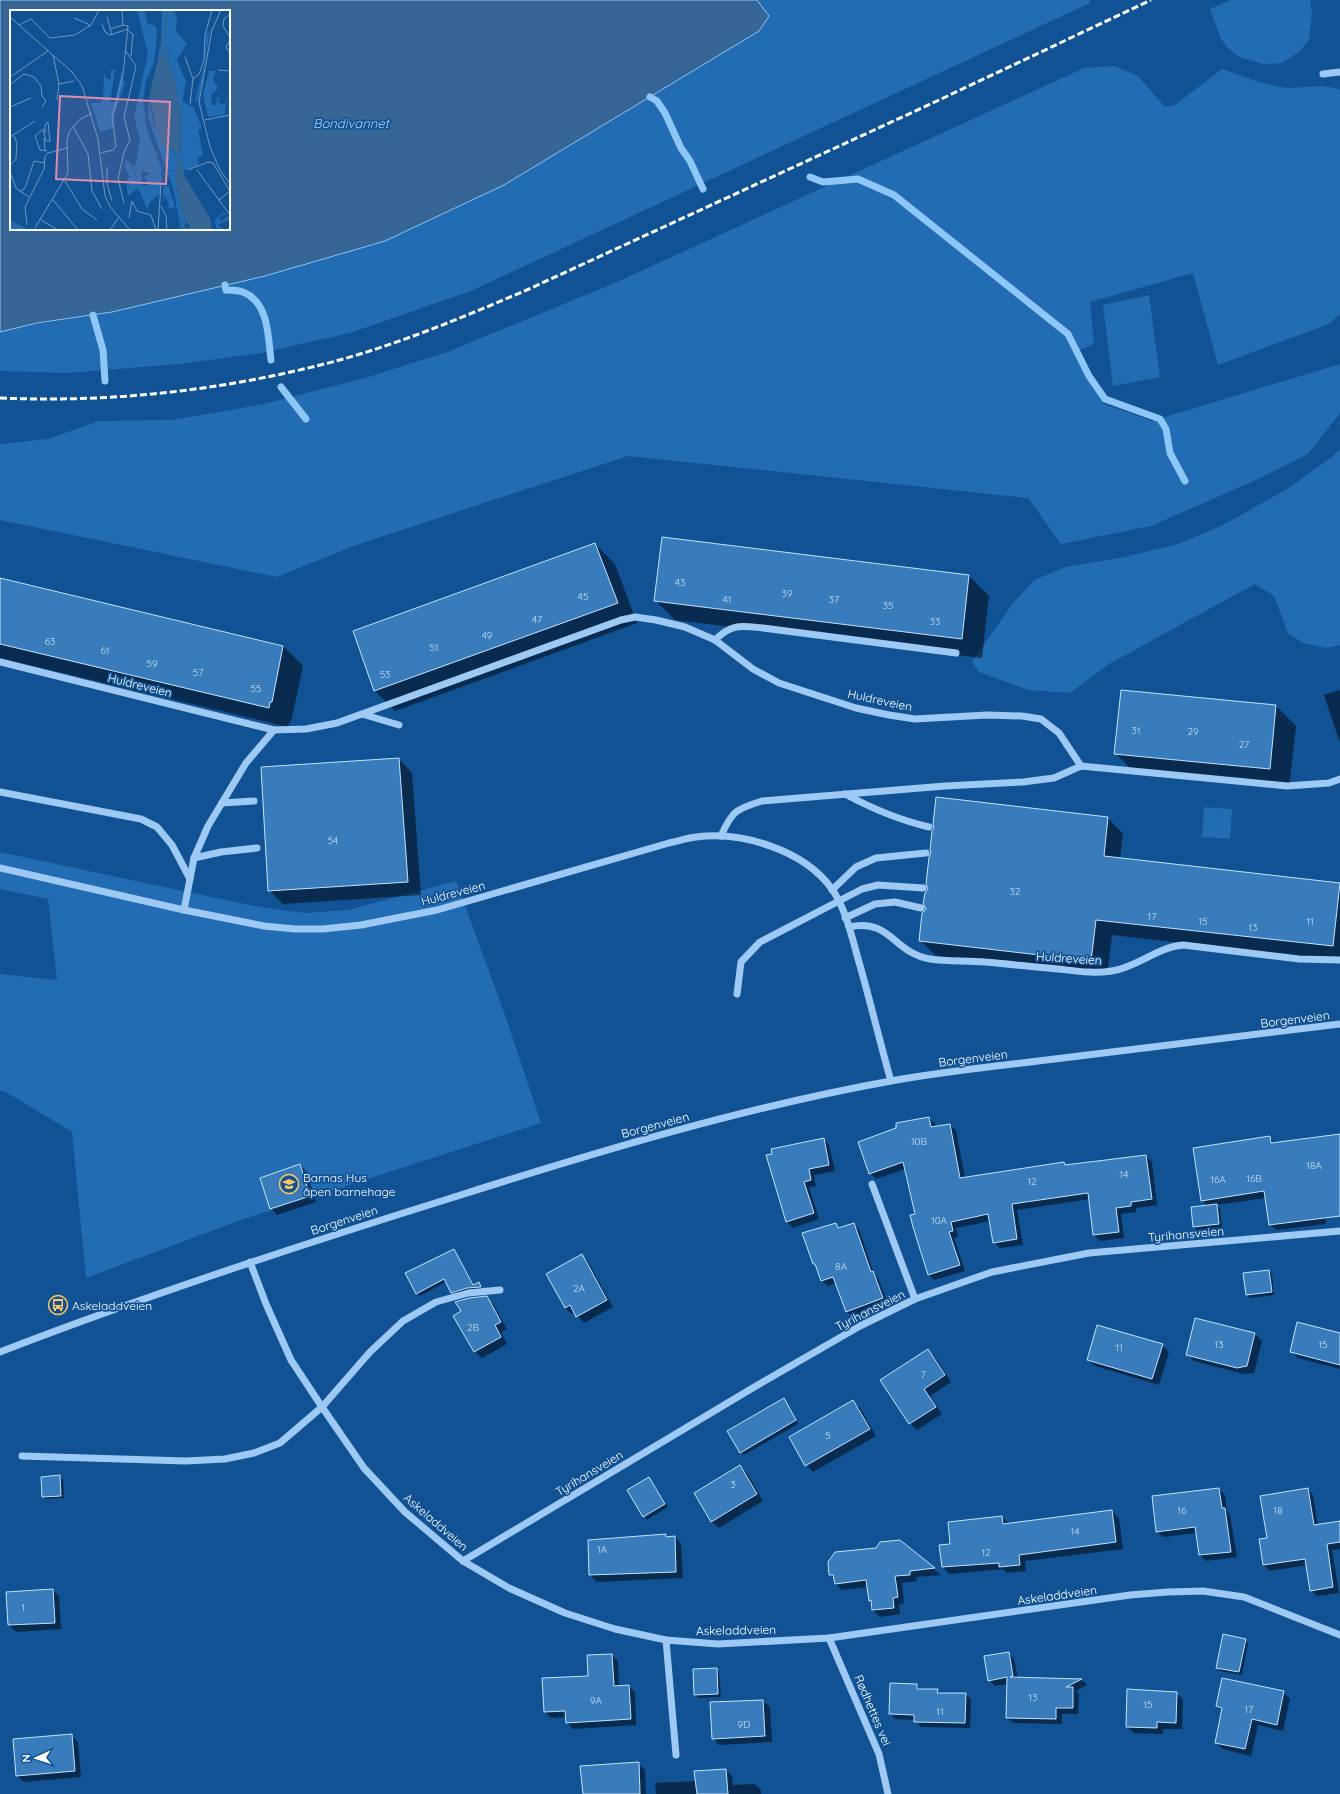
<svg xmlns="http://www.w3.org/2000/svg" width="1340" height="1794" viewBox="0 0 1340 1794" font-family="Quicksand,sans-serif">
<rect width="100%" height="100%" fill="#105294"/>
<g fill="#216cb3">
<path d="M757 0H1089L1090 3 471 291 350 333 261 353 180 364 68 373 0 371V332L7 329 112 312 265 276 385 241 504 185 700 67 769 16Z"/>
<path d="M1231 0H1310L1312 13 1309 40 1300 51 1282 63 1263 64 1239 57 1228 48 1221 39 1210 9Z"/>
<path d="M1115 66 1138 76 1165 107 1175 105 1222 69C1239 75 1270 87 1288 88 1305 88 1324 83 1340 90V314L1329 324 1218 365 1193 273 1090 302 1094 344 1080 350 1081 367 1104 404 1152 421 1340 364V413L1308 454 1254 481 1151 526 1061 544 1028 498 628 456 356 545 277 577 0 520V444L48 439 99 421 171 420 264 404 365 378 447 352 617 282 1084 68Z"/>
<path d="M1149 295 1160 377 1113 386 1103 305Z"/>
<path d="M1340 449V645L1326 648 1303 643 1288 633 1274 596 1255 584 1109 664 1070 693 1028 690 979 672 972 662 1013 603 1034 580 1066 567 1124 557 1178 544 1223 525 1287 489 1332 457Z"/>
<path d="M1204 807 1232 809 1230 839 1202 837Z"/>
<path d="M0 852 178 890 265 908 305 913 348 910 456 881 505 1015 541 1123 238 1221 86 1278 72 1132 4 1091H0V974L57 980 48 899 0 889Z"/>
</g>
<path fill="#366696" stroke="#8ec6f7" fill-rule="evenodd" d="M0 0H757L769 16 759 31 504 185 385 241 265 276 112 312 37 323 0 332ZM11 11H229V229H11Z"/>
<g fill="#0007">
<path d="M663 538 969 576 989 596 982 658 675 620 655 600Z"/>
<path d="M595 544 615 564 637 623 395 711 375 691 354 631Z"/>
<path d="M0 579 283 646 303 666 291 722 290 721 288 727 0 658Z"/>
<path d="M1340 690V743L1324 695Z"/>
<path d="M1122 691 1276 706 1296 726 1289 789 1135 773 1115 753Z"/>
<path d="M399 759 412 773 421 895 283 904 269 890Z"/>
<path d="M1108 818 1123 834 1120 859 1340 884V961L1112 935 1107 976 936 956 920 940Z"/>
<path d="M929 1118 935 1124V1127L950 1125 956 1130 965 1178 1064 1163 1066 1166 1146 1156 1152 1162 1157 1205 1136 1208V1212L1121 1214 1124 1238 1100 1241 1094 1235 1090 1199 1017 1210 1023 1245 1000 1248 994 1242 990 1221 956 1228 958 1237 954 1238 965 1271 934 1280 929 1275 905 1169 876 1179 870 1173Z"/>
<path d="M1340 1135V1194L1323 1196 1326 1224 1276 1230 1270 1224 1266 1198 1217 1205 1220 1208 1222 1227 1197 1230 1194 1227 1192 1208 1207 1206 1202 1200 1270 1138 1276 1144Z"/>
<path d="M824 1139 829 1145 835 1171 814 1175 816 1186 809 1187 819 1219 793 1228 787 1222 767 1156Z"/>
<path d="M300 1165 307 1172 316 1202 277 1215 271 1208Z"/>
<path d="M836 1224 840 1228 853 1224 859 1229 874 1274 878 1278 888 1303 853 1317 847 1312 836 1283 828 1286 822 1281 818 1267 814 1264 804 1233Z"/>
<path d="M454 1250 474 1286 478 1283 483 1290 455 1295 446 1282 420 1296 416 1293Z"/>
<path d="M582 1255 588 1262 613 1307 584 1323 575 1313 572 1314 565 1308Z"/>
<path d="M1269 1271 1272 1274 1274 1295 1250 1298 1247 1295 1245 1274Z"/>
<path d="M486 1297 493 1304 507 1329 501 1332 507 1344 482 1358 475 1352 455 1316Z"/>
<path d="M1196 1319 1255 1334 1262 1341 1254 1373 1244 1374 1194 1361 1187 1354Z"/>
<path d="M1340 1334V1369L1298 1358 1291 1351Z"/>
<path d="M1162 1345 1169 1352 1159 1385 1095 1366 1088 1360Z"/>
<path d="M928 1350 935 1357 951 1382 930 1396 942 1414 917 1430 910 1424 882 1380Z"/>
<path d="M783 1399 798 1424 744 1455 741 1452Z"/>
<path d="M853 1402 860 1408 876 1436 813 1472 806 1465Z"/>
<path d="M740 1467 747 1473 763 1501 719 1528 712 1522 695 1494Z"/>
<path d="M60 1476 63 1480 64 1498 46 1499 43 1496Z"/>
<path d="M649 1478 668 1507 647 1520 628 1490Z"/>
<path d="M1219 1489 1225 1495 1227 1511 1230 1515 1237 1557 1206 1561 1200 1555 1197 1533 1163 1537 1157 1531Z"/>
<path d="M1307 1489 1313 1495 1318 1526 1340 1522V1549L1332 1550 1339 1593 1317 1596 1311 1590 1307 1565 1270 1571 1264 1565 1260 1540 1268 1539Z"/>
<path d="M1112 1511 1119 1518 1123 1549 1025 1561 1026 1571 1007 1573 1003 1569 949 1574 943 1567 940 1546 951 1545 1002 1517 1009 1524Z"/>
<path d="M666 1535 668 1538 675 1537 681 1544 683 1578 597 1582 590 1575 589 1541Z"/>
<path d="M899 1541 941 1575 916 1577 917 1581 902 1583 904 1603 899 1604 900 1614 880 1617 873 1610 872 1603 870 1600 868 1587 842 1590 835 1584V1579L830 1575 876 1549Z"/>
<path d="M53 1590 59 1596 61 1629 16 1632 9 1625 7 1592Z"/>
<path d="M1245 1640 1248 1643 1242 1675 1220 1671 1217 1667Z"/>
<path d="M1008 1653 1014 1659 1018 1678 1082 1680 1087 1685 1076 1691 1079 1694 1078 1714H1062V1724L1013 1723 1007 1717 1008 1684 995 1686 989 1680Z"/>
<path d="M612 1655 618 1661 619 1687 629 1686 635 1692 636 1725 573 1729 567 1723V1717L551 1718 545 1712 589 1677Z"/>
<path d="M716 1669 719 1672 721 1697 699 1698 695 1695Z"/>
<path d="M916 1685 921 1690H937L941 1694H966L971 1700 970 1728 921 1727 915 1720 895 1719 890 1714Z"/>
<path d="M1128 1690 1176 1693 1183 1700 1182 1729H1163V1734L1134 1733 1127 1727Z"/>
<path d="M1283 1692 1290 1699 1283 1731 1258 1725 1251 1756 1223 1749 1216 1743 1223 1711 1217 1706Z"/>
<path d="M763 1701 770 1707 772 1742 719 1745 713 1738 711 1703Z"/>
<path d="M71 1735 78 1742 81 1777 24 1782 17 1776Z"/>
<path d="M638 1763 645 1770 646 1794H584Z"/>
<path d="M726 1770 732 1776 733 1785 755 1784 761 1790V1794H656L655 1783 696 1781Z"/>
</g>
<g fill="none" stroke-linecap="round" stroke-linejoin="round">
<g stroke="#8ec6f7" stroke-width="7">
<path d="M650 97 657 101 665 113 681 148 690 161 703 189"/>
<path d="M810 177 823 182 858 179 894 195 1068 334 1089 376 1105 399 1160 419 1166 429 1170 453 1185 481"/>
<path d="M225 285 226 290C232 290 240 290 245 293 269 304 268 337 271 360"/>
<path d="M93 315 103 350 105 381"/>
<path d="M281 387 306 419"/>
</g>
</g>
<g fill="#387cbc" stroke="#c5e2fe">
<path d="M662 537 969 575 962 639 654 601Z"/>
<path d="M595 543 618 603 374 691 353 631Z"/>
<path d="M0 578 283 646 272 702H270L269 708 0 644Z"/>
<path d="M1121 690 1276 705 1270 769 1114 754Z"/>
<path d="M399 758 408 882 268 891 261 767Z"/>
<path d="M936 797 1108 817 1104 856 1340 883 1333 946 1096 920 1091 961 919 941 922 913 926 909 923 904 925 893 928 889 926 884 929 857 931 853 930 850 932 831 934 828 933 824Z"/>
<path d="M929 1117 931 1127 950 1124 960 1178 1064 1162 1065 1165 1146 1155 1152 1199 1131 1202V1206L1116 1208 1119 1232 1093 1235 1088 1193 1012 1204 1017 1239 993 1243 988 1214 951 1222 953 1231 949 1232 960 1265 928 1275 913 1227 910 1215 915 1214 903 1162 869 1174 858 1142 896 1128V1123Z"/>
<path d="M1340 1134V1216L1269 1225 1264 1191 1201 1201 1193 1148 1270 1136 1271 1143Z"/>
<path d="M824 1138 829 1165 809 1169 811 1180 804 1182 814 1213 786 1222 766 1155 772 1154 771 1149Z"/>
<path d="M300 1164 310 1196 270 1209 260 1178Z"/>
<path d="M1217 1204 1219 1224 1193 1227 1191 1207Z"/>
<path d="M836 1223 838 1228 854 1223 871 1272 873 1271 883 1298 846 1312 833 1277 821 1281 815 1264H813L802 1233Z"/>
<path d="M454 1249 473 1285 479 1282 481 1287 467 1288 451 1293 444 1279 416 1294 405 1273Z"/>
<path d="M582 1254 607 1300 576 1317 570 1305 565 1308 546 1274Z"/>
<path d="M1269 1270 1272 1292 1246 1295 1243 1273Z"/>
<path d="M487 1296 501 1322 495 1325 501 1337 474 1352 453 1316 461 1311 455 1302 469 1298Z"/>
<path d="M1195 1318 1255 1333 1247 1366 1237 1368 1186 1355Z"/>
<path d="M1297 1322 1340 1333V1365L1290 1352Z"/>
<path d="M1097 1325 1163 1344 1152 1379 1087 1360Z"/>
<path d="M928 1349 945 1375 924 1389 936 1407 909 1424 880 1380Z"/>
<path d="M784 1398 796 1420 740 1453 727 1431Z"/>
<path d="M853 1400 870 1429 805 1466 789 1437Z"/>
<path d="M740 1465 757 1494 711 1522 694 1493Z"/>
<path d="M60 1475 61 1496 42 1497 41 1477Z"/>
<path d="M649 1477 665 1504 643 1517 627 1490Z"/>
<path d="M1219 1488 1222 1508H1225L1231 1552 1199 1555 1195 1527 1156 1532 1152 1496Z"/>
<path d="M1308 1488 1314 1525 1340 1521V1542L1327 1544 1333 1587 1310 1591 1305 1559 1263 1565 1259 1539 1267 1538 1260 1496Z"/>
<path d="M1112 1510 1116 1542 1019 1555 1020 1565 999 1567V1563L942 1567 939 1545 950 1544 948 1522 1002 1516 1003 1524Z"/>
<path d="M666 1534V1537L675 1536 676 1572 589 1575 588 1540Z"/>
<path d="M900 1540 935 1568 910 1571V1575L895 1576 898 1597 893 1598 894 1608 872 1610 871 1600 869 1601 866 1580 835 1584 833 1575H829L828 1562 835 1552 876 1548 880 1542Z"/>
<path d="M53 1589 55 1623 8 1625 6 1592Z"/>
<path d="M1223 1634 1246 1639 1239 1672 1216 1668Z"/>
<path d="M1009 1652 1013 1676 1010 1677 1082 1679 1066 1687H1073V1708H1056V1719L1006 1718 1007 1677 988 1681 984 1656Z"/>
<path d="M612 1654 614 1686 629 1685 631 1719 566 1723 565 1711 544 1712 542 1678 588 1676 587 1655Z"/>
<path d="M717 1668 718 1694 694 1695 693 1669Z"/>
<path d="M1222 1678 1284 1691 1277 1725 1252 1719 1245 1749 1215 1743 1222 1708 1216 1706Z"/>
<path d="M890 1683 917 1684V1689H938L937 1693H966L965 1723 914 1722V1715L889 1714Z"/>
<path d="M1127 1689 1177 1692 1176 1723 1157 1722V1728L1126 1727Z"/>
<path d="M763 1700 765 1736 712 1739 710 1702Z"/>
<path d="M72 1734 75 1771 16 1776 13 1739Z"/>
<path d="M639 1762 640 1794H583L580 1766Z"/>
<path d="M726 1769 728 1794H697L694 1771Z"/>
</g>
<g fill="none" stroke-linecap="round" stroke-linejoin="round">
<g stroke="#9dc9f4" stroke-width="7">
<path d="M1323 74 1340 72"/>
<path d="M715 640C732 623 741 626 763 628L956 653"/>
<path d="M0 662 274 730 306 729 337 723 621 620 635 617 656 620 685 627 715 640 753 669 779 683 856 708 889 715 915 719 987 715 1022 716 1041 719 1059 733 1081 766"/>
<path d="M362 714 399 725"/>
<path d="M0 792 141 819 157 827 172 845 190 879"/>
<path d="M845 794C871 808 899 820 929 827"/>
<path d="M222 803 254 801"/>
<path d="M721 836C732 811 736 809 762 801L945 786 1023 782 1054 778 1081 766 1287 786 1329 783 1340 779"/>
<path d="M194 858 221 852 257 848"/>
<path d="M0 868 184 910 264 926 295 929H323L361 925 437 910 669 843C678 841 687 838 696 837 742 831 804 850 832 889 845 908 851 933 857 955 869 996 879 1039 891 1081"/>
<path d="M832 890 856 867 876 858 926 853"/>
<path d="M184 910 194 858 208 826 246 763 274 730"/>
<path d="M845 918 875 904 895 902 921 908"/>
<path d="M849 927C891 918 893 953 930 959 948 962 967 960 985 962 1009 964 1033 967 1058 969 1076 971 1094 974 1112 971 1138 967 1157 947 1183 945L1299 959 1340 960"/>
<path d="M737 994 741 962 760 942 862 889 878 885 923 888"/>
<path d="M872 1184 915 1299"/>
<path d="M250 1262 266 1304 291 1360 322 1407 364 1468 405 1512 463 1561 509 1588 565 1613 615 1629 666 1640 718 1644 829 1638 1130 1595 1168 1592 1203 1591 1244 1597 1340 1635"/>
<path d="M0 1352C147 1295 297 1246 448 1199 593 1153 741 1108 891 1081 935 1073 979 1068 1022 1063 1128 1049 1234 1038 1340 1024"/>
<path d="M22 1456 186 1461 225 1459 254 1453 280 1443 322 1407 370 1352 403 1321 436 1302 468 1293 500 1290"/>
<path d="M463 1561 756 1386 860 1326 915 1299 992 1272 1089 1253 1340 1231"/>
<path d="M829 1638 879 1754 888 1794"/>
<path d="M666 1640 676 1755"/>
</g>
<path stroke="#fff" stroke-width="3" stroke-dasharray="7 3" stroke-linecap="butt" d="M0 398C113 403 226 390 336 361 402 343 466 316 529 289L937 101 1151 0"/>
</g>
<defs>
<symbol id="school-ring" viewBox="-11 -11 22 22"><circle r="9.5" fill="#105294" stroke="#ffc75f" stroke-width="1.5"/><path d="M0-5L7-2L0 1L-7-2ZM-4 1L0 2.5L4 1V4Q0 6-4 4Z" fill="#ffc75f"/></symbol>
<symbol id="bus-ring" viewBox="-11 -11 22 22"><circle r="9.5" fill="#105294" stroke="#ffc75f" stroke-width="1.5"/><path d="M-5-6H5V4H4V6H2V4H-2V6H-4V4H-5ZM-3.5-4V0h7V-4ZM-3.5 1.2v1.5H-2V1.2ZM2 1.2v1.5H3.5V1.2Z" fill="#ffc75f"/></symbol>
</defs>
<g fill-rule="evenodd">
<use href="#school-ring" x="278" y="1173" width="22" height="22"/>
<use href="#bus-ring" x="47" y="1294" width="22" height="22"/>
</g>
<g text-anchor="middle" dominant-baseline="central" stroke-width="3.5" stroke-linejoin="round" paint-order="stroke">
<g font-size="10" fill="#cddeee">
<text x="680" y="582">43</text>
<text x="787" y="593">39</text>
<text x="583" y="596">45</text>
<text x="727" y="599">41</text>
<text x="834" y="599">37</text>
<text x="888" y="605">35</text>
<text x="537" y="619">47</text>
<text x="935" y="621">33</text>
<text x="487" y="635">49</text>
<text x="50" y="641">63</text>
<text x="434" y="647">51</text>
<text x="105" y="650">61</text>
<text x="152" y="663">59</text>
<text x="198" y="672">57</text>
<text x="385" y="674">53</text>
<text x="256" y="688">55</text>
<text x="1136" y="730">31</text>
<text x="1193" y="731">29</text>
<text x="1244" y="744">27</text>
<text x="333" y="840">54</text>
<text x="1015" y="891">32</text>
<text x="1152" y="916">17</text>
<text x="1203" y="921">15</text>
<text x="1310" y="921">11</text>
<text x="1253" y="927">13</text>
<text x="919" y="1141">10B</text>
<text x="1314" y="1165">18A</text>
<text x="1124" y="1174">14</text>
<text x="1254" y="1178">16B</text>
<text x="1218" y="1179">16A</text>
<text x="1032" y="1181">12</text>
<text x="939" y="1220">10A</text>
<text x="841" y="1266">8A</text>
<text x="579" y="1288">2A</text>
<text x="473" y="1327">2B</text>
<text x="1219" y="1344">13</text>
<text x="1323" y="1344">15</text>
<text x="1119" y="1347">11</text>
<text x="923" y="1374">7</text>
<text x="828" y="1435">5</text>
<text x="733" y="1484">3</text>
<text x="1182" y="1510">16</text>
<text x="1278" y="1510">18</text>
<text x="1075" y="1531">14</text>
<text x="602" y="1549">1A</text>
<text x="986" y="1552">12</text>
<text x="23" y="1607">1</text>
<text x="1033" y="1697">13</text>
<text x="596" y="1700">9A</text>
<text x="1148" y="1704">15</text>
<text x="1249" y="1709">17</text>
<text x="940" y="1711">11</text>
<text x="744" y="1724">9D</text>
</g>
<g font-size="12" fill="#fff" stroke="#105294">
<text transform="translate(140 685) rotate(14)">Huldreveien</text>
<text transform="translate(880 700) rotate(12)">Huldreveien</text>
<text transform="translate(453 893) rotate(-15)">Huldreveien</text>
<text transform="translate(1069 958) rotate(4)">Huldreveien</text>
<text transform="translate(1295 1019) rotate(-7)">Borgenveien</text>
<text transform="translate(973 1058) rotate(-7)">Borgenveien</text>
<text transform="translate(655 1125) rotate(-15)">Borgenveien</text>
<text transform="translate(344 1220) rotate(-18)">Borgenveien</text>
<text transform="translate(1186 1234) rotate(-5)">Tyrihansveien</text>
<text transform="translate(870 1310) rotate(-27)">Tyrihansveien</text>
<text transform="translate(589 1473) rotate(-31)">Tyrihansveien</text>
<text transform="translate(436 1522) rotate(41)">Askeladdveien</text>
<text transform="translate(1057 1595) rotate(-8)">Askeladdveien</text>
<text transform="translate(736 1630) rotate(-1)">Askeladdveien</text>
<text transform="translate(873 1710) rotate(67)">Rødhettes vei</text>
</g>
<g font-size="12" fill="#fff" stroke="#105294" text-anchor="start">
<text x="303" y="1177">Barnas Hus<tspan x="303" dy="14">åpen barnehage</tspan></text>
<text x="72" y="1305">Askeladdveien</text>
</g>
<g font-size="13" font-style="italic" fill="#a9d3fb" stroke="#105294">
<text x="351" y="123">Bondivannet</text>
</g>
</g>
<g transform="translate(10 10)">
<rect width="220" height="220" fill="#105294"/>
<path d="M127 0H134L138 14 146 16 147 22 144 53 136 70 133 91 137 119 152 160 150 163 152 167 150 184 139 193 138 201 128 178 118 186 116 171 120 167 114 156 116 150 121 154 129 174 139 176 134 166 139 165V162H133V159L138 158 134 157 131 161 132 174 128 171 123 156 126 154 130 129 124 107 138 44ZM152 0H164L167 10 166 21 177 34 167 50 176 72 172 91 184 98 192 119 188 120 193 145 187 148 189 155 176 160H173L171 150 167 152V161L156 159 138 107 139 90 144 115 156 139 161 138 165 144H168L172 136 171 102 158 50 159 37 156 49 153 40 147 50 151 33ZM200 20 192 72 188 91H185L195 52 196 25ZM112 59V68L115 73 104 106 105 117 90 122 81 93H90L93 89 94 64 97 69H101V60H105L100 92H105ZM199 61H206L203 69 208 78 201 85 202 95H206L207 87H210L208 93 215 95 218 84 214 105 198 107 193 85ZM160 160 167 162V182L176 213 171 220 164 182 157 161ZM153 176H159L165 198H158L159 194 154 185 153 193ZM213 202 217 205 213 204 209 208 211 211 218 206 220 209 208 215 213 220H211L206 218 205 210ZM0 210 19 220H0Z" fill="#216cb3"/>
<path d="M159 37 158 50 165 70 171 102 172 136 169 139 168 149 162 139H156L147 123 139 87 150 40 153 39 155 49ZM172 150 174 165 200 208 202 220H171L173 215 177 219 180 217 172 204 165 168 166 152Z" fill="#366696"/>
<path fill="none" stroke="#366696" stroke-width="2" d="M152 39 157 0M127 163 136 157 147 141"/>
<path fill="none" stroke="#7097bf" stroke-width="1" d="M112 0 113 15M211 0 202 20 189 92 200 137 210 160 220 174M220 4 214 9 213 16 220 27M0 7 62 62 72 76 88 129 95 186 101 198 120 220M97 7 102 25M64 8 78 14 79 17M92 14 95 22 100 25 118 19M9 15 21 9 40 28 65 25 81 15 89 0M118 21 123 24 121 46M220 30 216 37 220 43M43 45 49 74M175 47 183 69 180 94M208 60 220 61M0 67 38 41M183 69 189 64 194 51 195 25 202 0M0 75 14 64 24 67 31 76 32 86 36 91 32 97M47 90 49 74 64 71M0 97 21 88M195 110 220 105M63 116 78 144 82 181 92 199M35 123V115L38 112 40 131H36L33 119 25 126 30 140 37 141M0 127 25 111M34 128 35 141M91 143 103 140 106 136 102 107 113 65 118 16 113 15 100 19M0 155 6 149 7 133 4 126M97 157V174L102 191M178 160 198 152 203 153 220 181 209 190M187 160 220 205M0 162 6 178 19 187M55 171 72 199 87 210M11 181 15 178 24 151 35 153M43 190 68 220M114 193 108 169 114 142 120 130 114 107 126 56 115 40M151 196 156 206 157 220M119 208 122 191 127 201 141 205 146 220M31 210 48 220M17 215 15 197 34 159 35 146 38 143 57 138M25 218 58 163 57 131 59 122 69 110 82 103M100 220 109 207M148 220 151 173"/>
<path fill="#e08cad" fill-opacity="0.15" stroke="#e08cad" stroke-width="2" d="M50 86 160 92 156 174 46 169Z"/>
<rect width="220" height="220" fill="none" stroke="#fff" stroke-width="2"/>
</g>
<g transform="translate(36 1758) rotate(267)" stroke="#105294" stroke-width="3" paint-order="stroke">
<path d="M0-3L7 15L0 10L-7 15Z" fill="#ffffff"/>
<text y="-6" font-size="11" font-weight="bold" text-anchor="middle" fill="#ffffff">N</text>
</g>
</svg>
